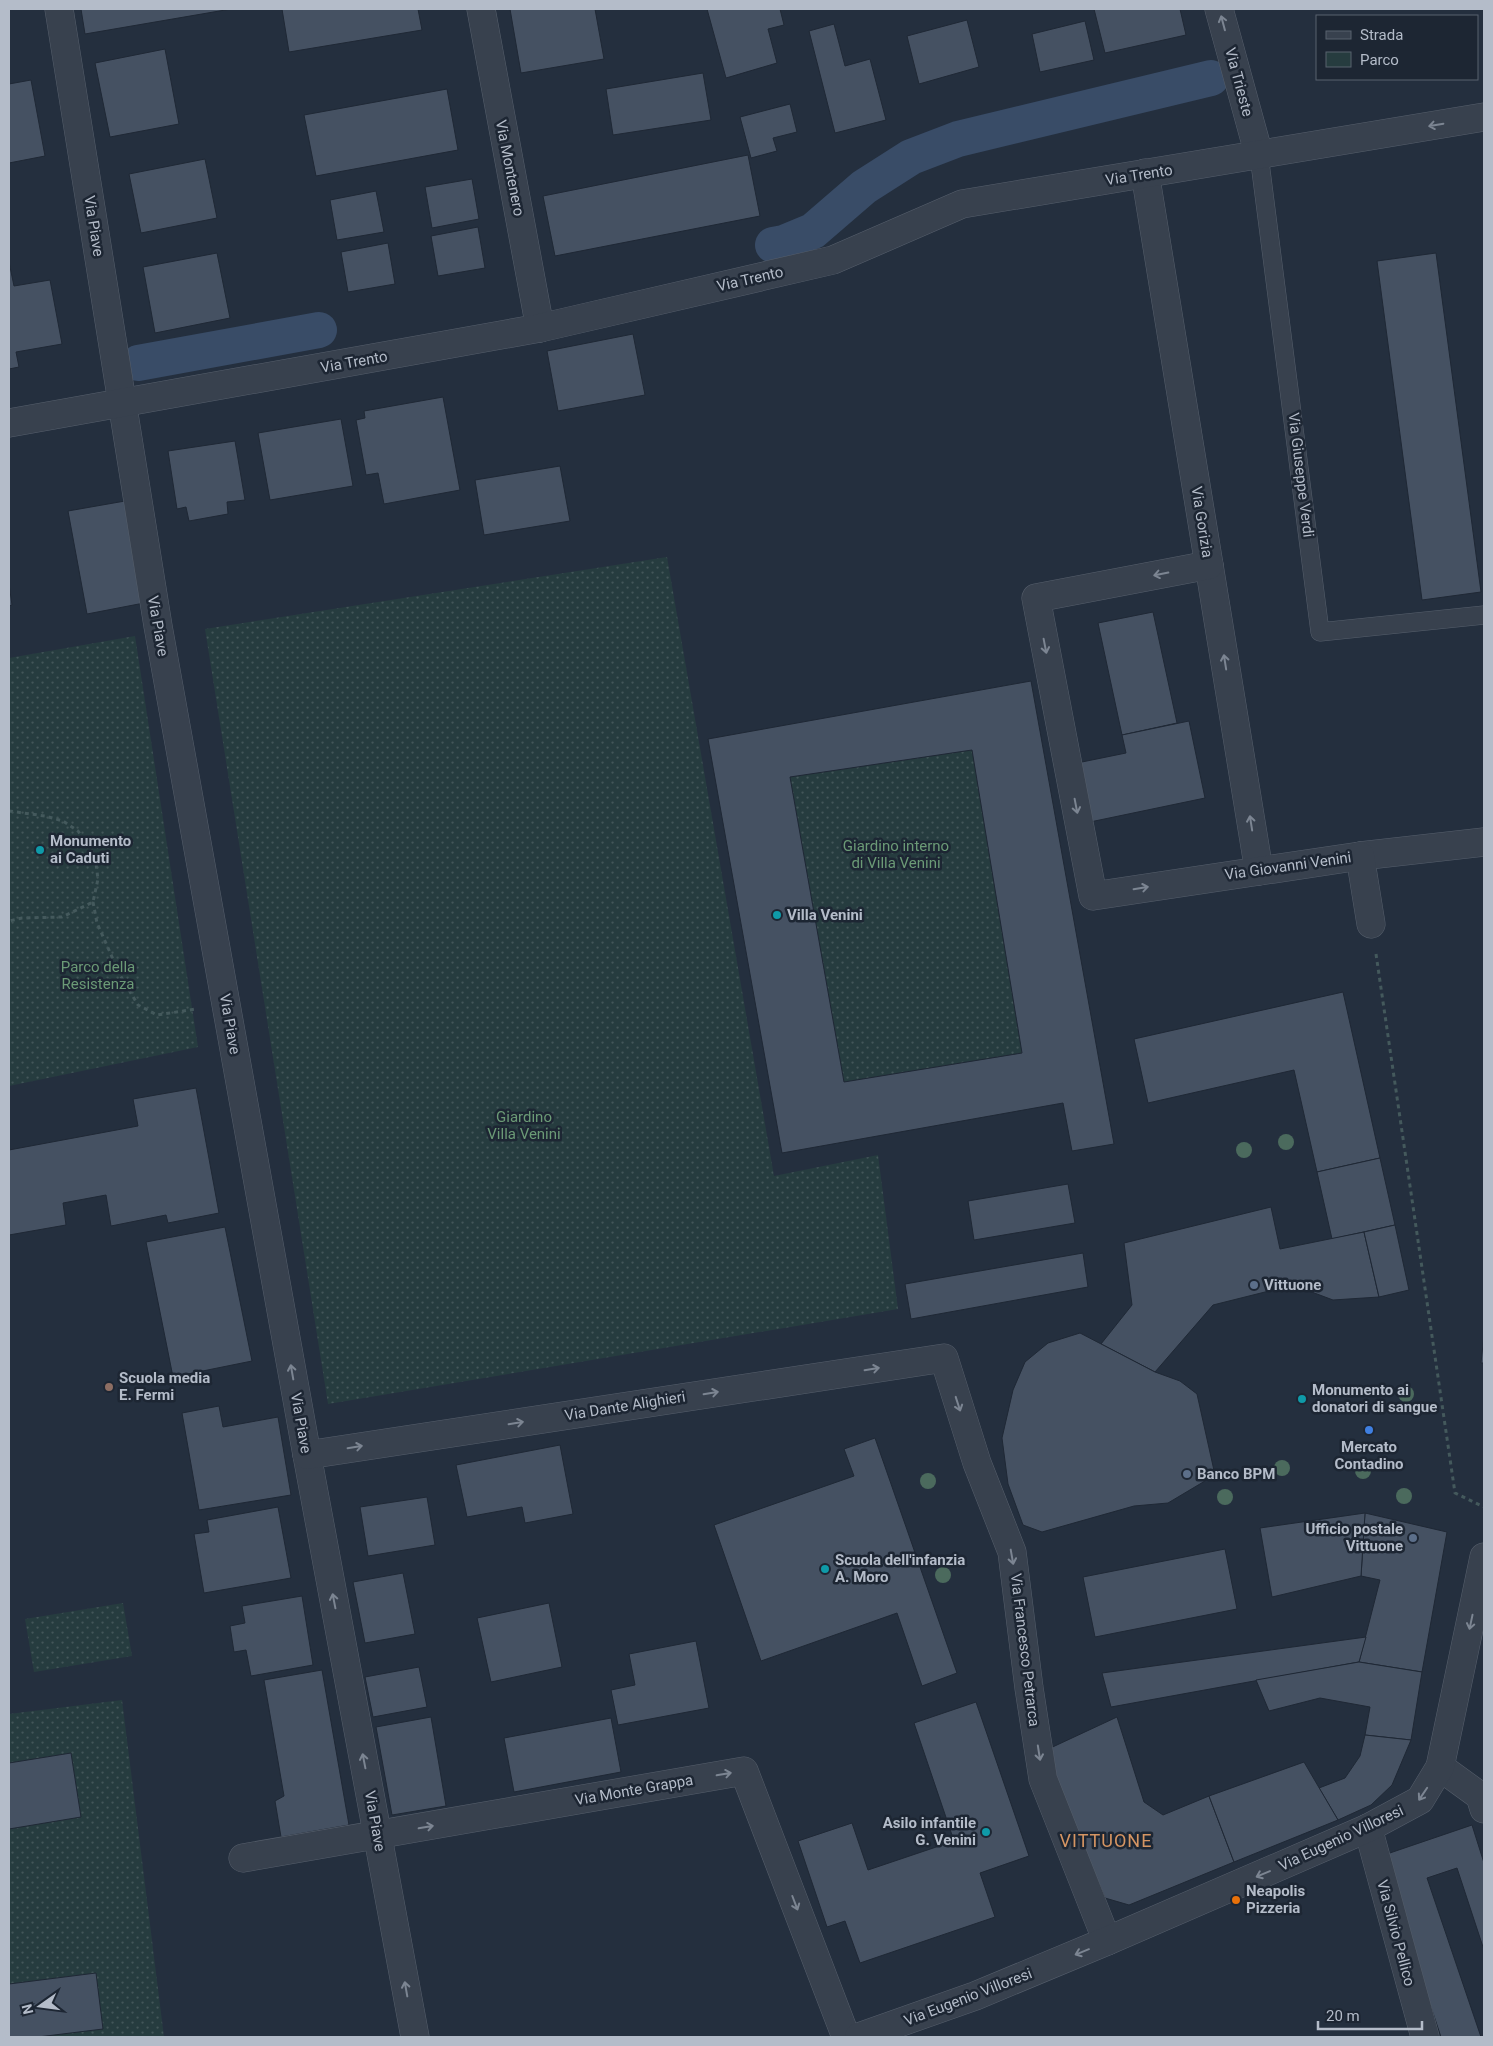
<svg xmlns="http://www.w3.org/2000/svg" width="1493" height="2046" viewBox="0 0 1493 2046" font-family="Roboto,sans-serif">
<defs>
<pattern id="green-dots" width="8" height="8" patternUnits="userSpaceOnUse" patternTransform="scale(1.25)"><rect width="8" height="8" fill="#263c3f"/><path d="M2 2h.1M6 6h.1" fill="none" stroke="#435659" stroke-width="1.8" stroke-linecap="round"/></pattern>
</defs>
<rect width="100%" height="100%" fill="#242f3e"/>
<g fill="url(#green-dots)">
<path d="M667 557 774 1176 878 1155 898 1309 328 1404 205 629Z"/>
<path d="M135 636 198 1047 9 1086V658Z"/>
<path d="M972 750 1022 1053 844 1082 790 777Z"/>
<path d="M123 1603 132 1656 34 1672 25 1619Z"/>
<path d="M122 1700 164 2037H9V1714Z"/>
</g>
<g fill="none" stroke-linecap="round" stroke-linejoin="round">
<g stroke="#394c67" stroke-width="36">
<path d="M773 245 784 243 813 231 864 187 911 157 958 139 1211 78"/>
<path d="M138 363 319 330"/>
</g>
</g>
<g fill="#455162" stroke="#1f2835" fill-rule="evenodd">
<path d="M81 9H231L85 34Z"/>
<path d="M282 9H418L422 30 289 52Z"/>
<path d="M510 9H595L604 59 521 73Z"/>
<path d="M707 9H780L784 25 768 29 777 63 726 78Z"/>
<path d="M1094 9H1180L1186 35 1105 53Z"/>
<path d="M967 20 979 67 919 84 907 36Z"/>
<path d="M1085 21 1094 60 1040 72 1032 34Z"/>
<path d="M834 24 845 66 870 59 886 120 835 133 809 31Z"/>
<path d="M165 49 179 124 110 137 95 63Z"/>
<path d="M703 73 711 120 613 135 606 89Z"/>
<path d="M31 80 45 156 9 163V84Z"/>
<path d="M447 89 458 150 316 176 304 115Z"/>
<path d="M790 104 797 132 773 138 777 151 751 158 740 117Z"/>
<path d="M748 155 760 216 555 256 543 196Z"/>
<path d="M205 159 217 218 141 233 129 174Z"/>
<path d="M472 179 479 219 432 228 425 187Z"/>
<path d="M376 191 384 232 337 240 330 200Z"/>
<path d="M478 227 485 268 438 276 431 236Z"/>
<path d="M388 243 395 284 348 292 341 252Z"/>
<path d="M217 253 230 318 155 333 143 267Z"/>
<path d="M1436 253 1481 592 1422 600 1377 261Z"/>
<path d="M9 262 14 286 50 280 62 344 16 352 19 367 9 369Z"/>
<path d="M633 334 645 395 558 411 547 351Z"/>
<path d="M443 397 460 490 384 504 378 473 366 475 356 420 365 418 364 411Z"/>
<path d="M341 419 353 486 270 500 258 433Z"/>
<path d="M235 441 245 500 227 502 228 514 189 521 186 507 177 509 168 451Z"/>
<path d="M560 466 570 521 484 535 475 480Z"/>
<path d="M125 501 144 603 87 614 68 511Z"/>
<path d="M9 584 12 605 9 606Z"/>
<path d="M1153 612 1177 723 1122 735 1098 623Z"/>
<path d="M1031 681 1114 1144 1072 1151 1063 1103 782 1153 708 739ZM972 750 1022 1053 844 1082 790 777Z"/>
<path d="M1189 721 1205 798 1090 822 1077 763 1126 753 1122 735Z"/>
<path d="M1343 992 1380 1158 1317 1172 1294 1070 1148 1103 1134 1039Z"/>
<path d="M196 1088 219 1213 168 1223 166 1215 111 1226 106 1195 63 1203 66 1225 9 1235V1150L138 1126 133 1099Z"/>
<path d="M1380 1158 1395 1225 1332 1239 1317 1172Z"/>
<path d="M1068 1184 1075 1223 974 1240 968 1201Z"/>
<path d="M1271 1207 1280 1249 1364 1232 1379 1297 1333 1300 1293 1285 1213 1305 1155 1372 1101 1344 1132 1305 1124 1243Z"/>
<path d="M1395 1225 1409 1290 1379 1297 1364 1232Z"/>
<path d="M225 1227 252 1361 173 1377 146 1242Z"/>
<path d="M1083 1253 1088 1287 911 1319 905 1284Z"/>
<path d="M1080 1333 1155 1372 1180 1381 1197 1394 1215 1475 1168 1503 1134 1506 1042 1532 1023 1525 1008 1484 1002 1438 1013 1390 1025 1362 1048 1343Z"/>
<path d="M1484 1335V1363H1481Z"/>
<path d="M219 1406 223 1427 278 1417 291 1495 199 1510 182 1413Z"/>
<path d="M875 1438 957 1673 922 1686 897 1613 761 1661 714 1525 854 1476 844 1449Z"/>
<path d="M560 1445 573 1514 525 1523 522 1507 467 1517 456 1465Z"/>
<path d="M427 1497 435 1545 368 1556 360 1507Z"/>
<path d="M278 1507 291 1578 204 1593 194 1534 209 1532 207 1520Z"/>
<path d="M1365 1513 1447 1532 1422 1672 1359 1662 1380 1580 1361 1576Z"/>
<path d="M1365 1513 1361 1576 1272 1597 1260 1528Z"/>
<path d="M1225 1549 1237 1609 1095 1637 1083 1577Z"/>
<path d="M403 1573 415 1634 365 1643 353 1582Z"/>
<path d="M302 1596 313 1665 251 1676 246 1650 234 1652 230 1626 245 1623 242 1606Z"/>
<path d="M549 1603 562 1667 491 1682 477 1618Z"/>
<path d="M1366 1637 1359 1662 1111 1707 1102 1673Z"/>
<path d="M696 1641 709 1708 618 1725 611 1690 635 1685 629 1654Z"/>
<path d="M1359 1662 1422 1672 1411 1740 1365 1735 1370 1707 1320 1698 1269 1711 1256 1680Z"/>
<path d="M419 1667 427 1707 373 1717 365 1677Z"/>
<path d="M322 1670 349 1825 281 1837 275 1801 284 1796 264 1680Z"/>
<path d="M976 1702 1029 1856 980 1873 995 1917 860 1963 845 1921 827 1927 798 1841 852 1823 868 1870 954 1841 914 1723Z"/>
<path d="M431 1717 446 1806 392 1815 376 1727Z"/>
<path d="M1117 1717 1144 1802 1163 1815 1209 1796 1234 1862 1129 1905 1105 1898 1044 1751Z"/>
<path d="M611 1718 621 1772 514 1792 504 1738Z"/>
<path d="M1365 1735 1411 1740 1392 1785 1371 1805 1338 1820 1319 1788 1345 1778 1360 1756Z"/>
<path d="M71 1753 81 1817 9 1829V1763Z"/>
<path d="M1304 1762 1338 1820 1234 1862 1209 1796Z"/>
<path d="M1472 1825 1484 1863V1950L1457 1868 1427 1878 1481 2037H1441L1381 1856Z"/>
<path d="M96 1973 103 2029 38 2037H9V1984Z"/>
</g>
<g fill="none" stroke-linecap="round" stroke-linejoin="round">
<defs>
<path id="lane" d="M1259 155 1320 632 1484 615"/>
<g id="street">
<path d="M59 9 158 626 307 1455 415 2037"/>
<path d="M481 9 540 328"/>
<path d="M1219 9 1259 155"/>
<path d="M1145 173 1259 871"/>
<path d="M9 423 540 328 833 260 962 204 1484 117"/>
<path d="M1209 565 1036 598 1093 896 1360 856 1484 842"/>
<path d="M1360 856 1371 924"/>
<path d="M307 1455 944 1358 977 1463 1012 1552 1029 1688 1043 1779 1107 1941"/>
<path d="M1440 1767 1480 1796 1484 1809"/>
<path d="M1368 1828 1425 2037"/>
<path d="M243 1858 744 1771 846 2037"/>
<path d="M859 2037 975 1996 1107 1941 1368 1828 1420 1800 1440 1767 1484 1557"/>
</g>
</defs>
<use href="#lane" stroke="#565f6c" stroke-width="19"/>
<use href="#street" stroke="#565f6c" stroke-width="29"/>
<g stroke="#44595c" stroke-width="3" stroke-dasharray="4 4" stroke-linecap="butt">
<path d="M9 811 45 816 63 821 78 831 95 856 98 879 93 902 62 917 22 918 9 921"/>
<path d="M93 902 97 923 120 975 138 1005 157 1015 196 1009"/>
<path d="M1376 954 1455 1493 1484 1507"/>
</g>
<use href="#lane" stroke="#38414e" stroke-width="18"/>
<use href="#street" stroke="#38414e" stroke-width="28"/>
</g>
<g fill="#4b6a5d">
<circle cx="1286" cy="1142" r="8"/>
<circle cx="1244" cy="1150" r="8"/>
<circle cx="1406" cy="1394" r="8"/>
<circle cx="1282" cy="1468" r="8"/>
<circle cx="1363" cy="1471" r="8"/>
<circle cx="928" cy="1481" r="8"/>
<circle cx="1404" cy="1496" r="8"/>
<circle cx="1225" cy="1497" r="8"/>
<circle cx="943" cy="1575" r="8"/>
</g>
<defs><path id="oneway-shaft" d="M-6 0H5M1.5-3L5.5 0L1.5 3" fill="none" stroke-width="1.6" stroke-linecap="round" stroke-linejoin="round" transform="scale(1.25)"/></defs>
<g stroke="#7c8592">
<use href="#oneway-shaft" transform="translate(1223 23) rotate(-105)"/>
<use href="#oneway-shaft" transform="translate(1436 125) rotate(170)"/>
<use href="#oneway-shaft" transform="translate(1161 574) rotate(169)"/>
<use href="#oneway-shaft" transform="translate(1045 646) rotate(79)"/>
<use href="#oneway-shaft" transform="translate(1225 662) rotate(-99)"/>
<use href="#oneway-shaft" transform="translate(1076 806) rotate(79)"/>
<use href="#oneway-shaft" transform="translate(1251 823) rotate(-99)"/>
<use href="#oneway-shaft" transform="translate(1141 888) rotate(-9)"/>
<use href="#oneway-shaft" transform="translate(872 1369) rotate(-9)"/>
<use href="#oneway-shaft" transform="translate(292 1372) rotate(-100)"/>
<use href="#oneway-shaft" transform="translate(711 1393) rotate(-9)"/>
<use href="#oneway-shaft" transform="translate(958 1404) rotate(72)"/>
<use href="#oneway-shaft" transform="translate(516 1423) rotate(-9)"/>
<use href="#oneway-shaft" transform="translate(355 1447) rotate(-9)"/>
<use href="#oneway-shaft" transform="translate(1012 1557) rotate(80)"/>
<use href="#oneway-shaft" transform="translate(334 1601) rotate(-101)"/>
<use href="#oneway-shaft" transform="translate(1471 1622) rotate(102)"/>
<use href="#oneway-shaft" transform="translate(1039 1753) rotate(81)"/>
<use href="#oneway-shaft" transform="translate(364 1761) rotate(-101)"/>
<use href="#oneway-shaft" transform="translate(724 1774) rotate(-10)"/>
<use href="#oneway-shaft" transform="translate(1423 1794) rotate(124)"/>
<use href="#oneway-shaft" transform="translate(426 1827) rotate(-10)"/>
<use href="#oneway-shaft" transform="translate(1263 1874) rotate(157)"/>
<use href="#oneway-shaft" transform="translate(795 1903) rotate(69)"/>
<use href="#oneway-shaft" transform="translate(1082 1952) rotate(158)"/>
<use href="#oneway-shaft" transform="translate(406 1989) rotate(-100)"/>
</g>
<g fill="#0f9aa8" stroke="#1d2633" stroke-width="2">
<circle cx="40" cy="850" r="5"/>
<circle cx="777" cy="915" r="5"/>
<circle cx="1302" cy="1399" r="5"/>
<circle cx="825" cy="1569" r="5"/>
<circle cx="986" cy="1832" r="5"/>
</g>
<g fill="#5c6f8a" stroke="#1d2633" stroke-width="2">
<circle cx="1254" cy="1285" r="5"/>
<circle cx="1187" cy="1474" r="5"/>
<circle cx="1413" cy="1538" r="5"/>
</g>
<circle fill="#8d6e63" stroke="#1d2633" stroke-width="2" cx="109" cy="1387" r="5"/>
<circle fill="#3f7fe0" stroke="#1d2633" stroke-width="2" cx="1369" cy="1430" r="5"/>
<circle fill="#e8710a" stroke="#1d2633" stroke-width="2" cx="1236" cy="1900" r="5"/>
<g text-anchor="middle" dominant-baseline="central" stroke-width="5" stroke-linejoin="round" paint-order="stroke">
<g font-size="15" fill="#b4bcc9" stroke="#1d2633">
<text transform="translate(1239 82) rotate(75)">Via Trieste</text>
<text transform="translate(510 168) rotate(79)">Via Montenero</text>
<text transform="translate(1139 175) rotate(-9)">Via Trento</text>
<text transform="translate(94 226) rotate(81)">Via Piave</text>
<text transform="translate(750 279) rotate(-13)">Via Trento</text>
<text transform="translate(354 362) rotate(-10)">Via Trento</text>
<text transform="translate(1301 475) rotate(83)">Via Giuseppe Verdi</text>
<text transform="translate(1202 522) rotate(81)">Via Gorizia</text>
<text transform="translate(158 626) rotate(80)">Via Piave</text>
<text transform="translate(1288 866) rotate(-8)">Via Giovanni Venini</text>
<text transform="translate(230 1024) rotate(80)">Via Piave</text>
<text transform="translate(625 1406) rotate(-9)">Via Dante Alighieri</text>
<text transform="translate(301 1423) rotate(80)">Via Piave</text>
<text transform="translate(1025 1650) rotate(83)">Via Francesco Petrarca</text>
<text transform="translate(634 1790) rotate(-10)">Via Monte Grappa</text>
<text transform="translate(375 1821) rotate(80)">Via Piave</text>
<text transform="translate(1341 1838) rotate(-25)">Via Eugenio Villoresi</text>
<text transform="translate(1396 1933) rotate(75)">Via Silvio Pellico</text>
<text transform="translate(968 1997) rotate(-21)">Via Eugenio Villoresi</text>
</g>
<g font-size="15" font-weight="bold" fill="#b4bcc9" stroke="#1d2633" text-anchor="start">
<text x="50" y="841">Monumento<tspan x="50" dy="17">ai Caduti</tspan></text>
<text x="787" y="915">Villa Venini</text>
<text x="1264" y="1285">Vittuone</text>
<text x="119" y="1378">Scuola media<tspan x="119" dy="17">E. Fermi</tspan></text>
<text x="1312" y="1390">Monumento ai<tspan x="1312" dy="17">donatori di sangue</tspan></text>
<text x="1369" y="1447" text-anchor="middle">Mercato<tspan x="1369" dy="17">Contadino</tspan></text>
<text x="1197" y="1474">Banco BPM</text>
<text x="1403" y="1529" text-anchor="end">Ufficio postale<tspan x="1403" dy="17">Vittuone</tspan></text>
<text x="835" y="1560">Scuola dell'infanzia<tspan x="835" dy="17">A. Moro</tspan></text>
<text x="976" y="1823" text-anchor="end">Asilo infantile<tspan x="976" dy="17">G. Venini</tspan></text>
<text x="1246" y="1891">Neapolis<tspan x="1246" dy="17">Pizzeria</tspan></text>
</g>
<g font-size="15" fill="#6b9a76" stroke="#1d2633">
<text x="896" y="846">Giardino interno<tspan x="896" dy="17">di Villa Venini</tspan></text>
<text x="98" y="967">Parco della<tspan x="98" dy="17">Resistenza</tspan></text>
<text x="524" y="1117">Giardino<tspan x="524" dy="17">Villa Venini</tspan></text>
</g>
<g font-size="18" letter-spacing="1" fill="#d59563" stroke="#1d2633">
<text x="1106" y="1840">VITTUONE</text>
</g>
</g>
<rect width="1493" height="2046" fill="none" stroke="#b4bcc9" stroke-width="20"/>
<rect x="1316" y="15" width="162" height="65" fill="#1d2633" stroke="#59626f"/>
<rect x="1326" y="31" width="25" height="8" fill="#38414e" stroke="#59626f"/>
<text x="1360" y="40" font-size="15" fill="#b4bcc9">Strada</text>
<rect x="1326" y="52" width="25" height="15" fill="#263c3f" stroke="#59626f"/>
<text x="1360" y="65" font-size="15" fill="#b4bcc9">Parco</text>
<g transform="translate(40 2006) rotate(256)" stroke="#1d2633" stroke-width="4" paint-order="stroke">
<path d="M0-4L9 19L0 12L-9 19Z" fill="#b4bcc9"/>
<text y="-8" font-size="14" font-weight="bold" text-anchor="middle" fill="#b4bcc9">N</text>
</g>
<path d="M1318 2021v8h104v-8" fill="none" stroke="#b4bcc9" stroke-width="2.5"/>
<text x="1326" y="2021" font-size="15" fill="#b4bcc9" stroke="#1d2633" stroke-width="4" paint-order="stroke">20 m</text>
</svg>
